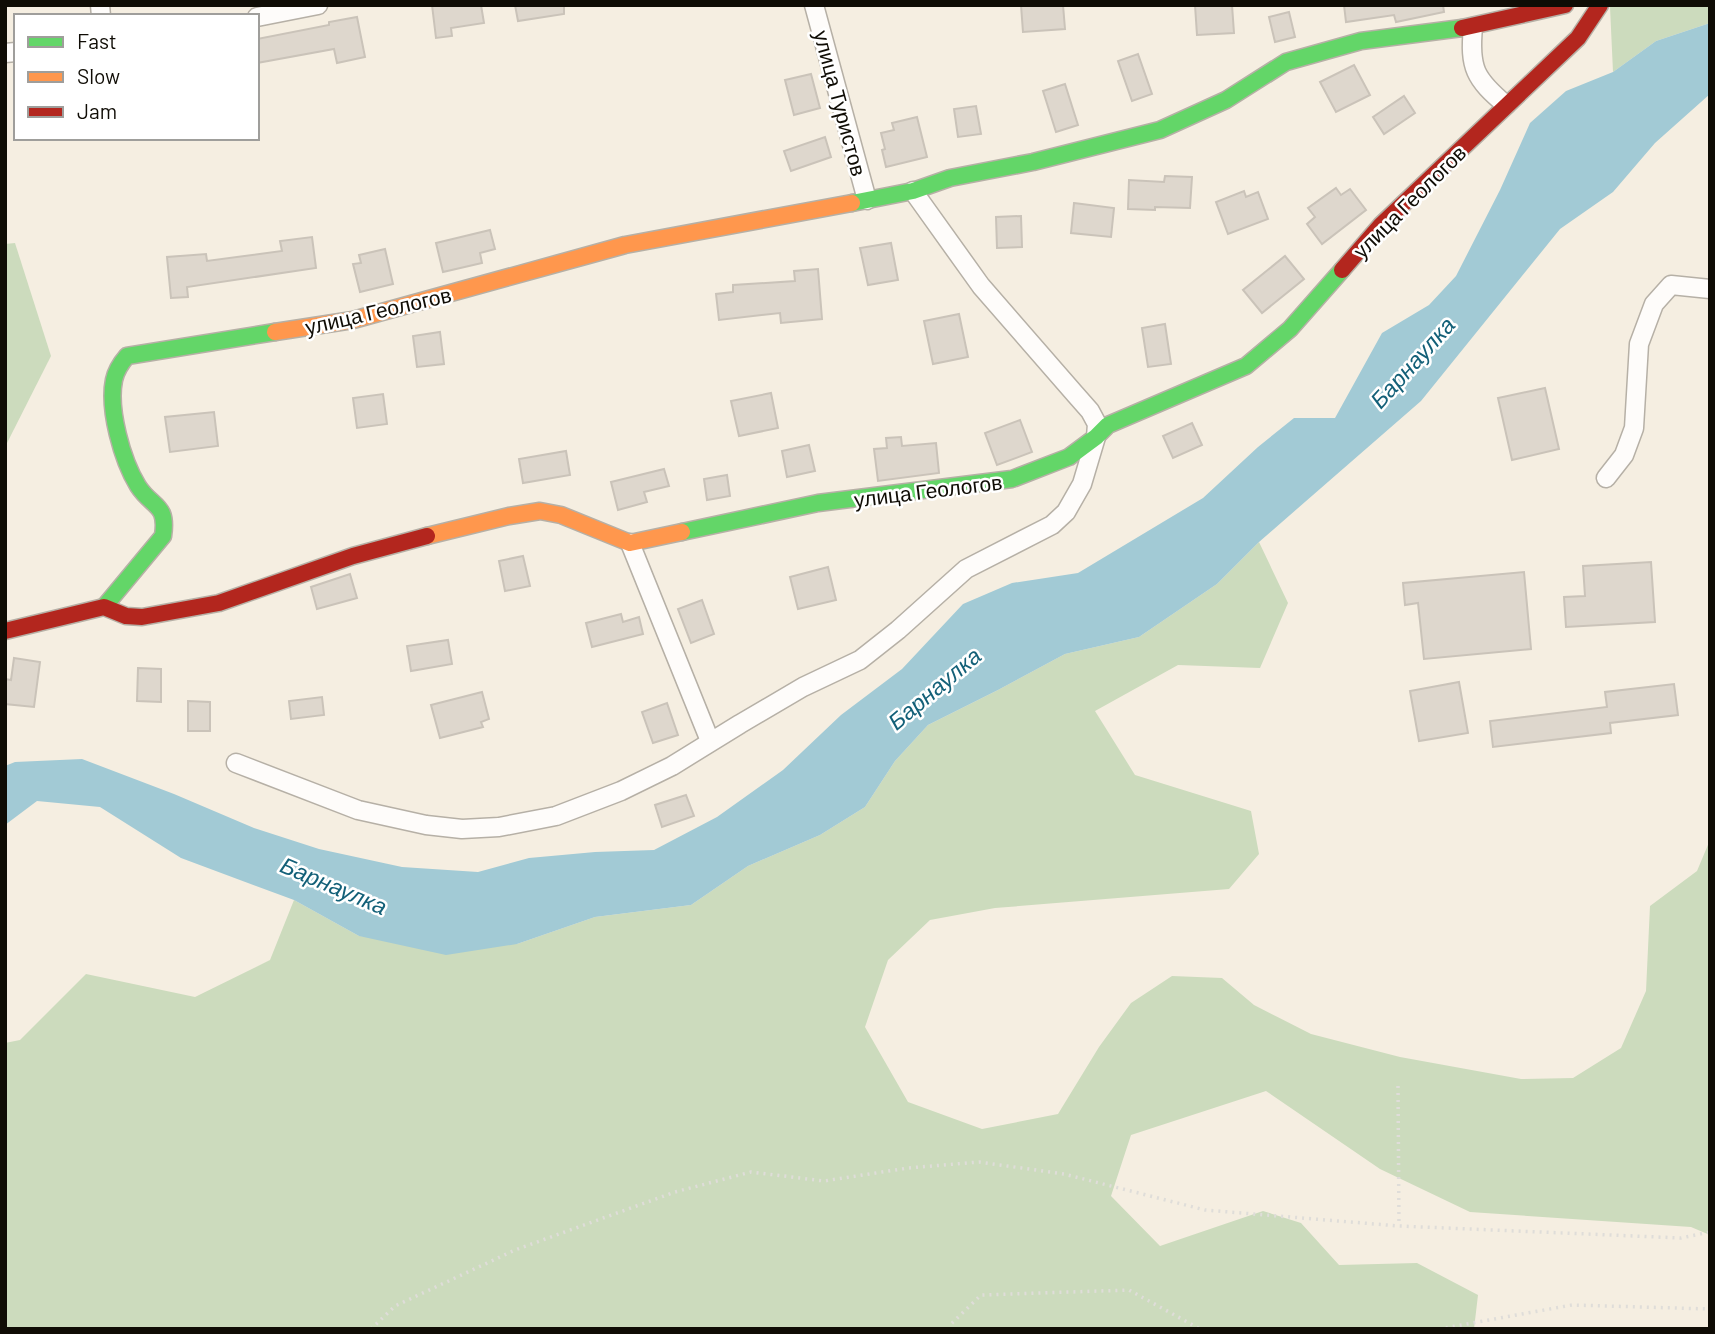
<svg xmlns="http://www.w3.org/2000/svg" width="1715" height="1334" viewBox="0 0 1715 1334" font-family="Barlow,sans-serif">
<rect width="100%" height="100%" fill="#f5eee1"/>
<g fill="#ccdbbd">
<path d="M1612 5H1710V23L1656 41 1613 72 1610 7Z"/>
<path d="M15 243 51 356 5 447V244Z"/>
<path d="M1259 542 1288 603 1260 668 1178 665 1095 711 1135 775 1251 811 1259 854 1229 889 995 908 930 920 888 960 865 1027 908 1102 982 1129 1058 1114 1099 1047 1131 1003 1172 976 1222 978 1254 1005 1311 1034 1400 1057 1521 1079 1573 1078 1621 1048 1646 991 1650 906 1697 871 1710 840V1235L1691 1227 1470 1212 1380 1169 1266 1091 1131 1135 1111 1196 1160 1246 1263 1211 1301 1223 1339 1265 1417 1263 1478 1295 1474 1329H5V1043L20 1040 86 974 195 997 270 960 294 900 359 936 517 944 595 917 691 905 748 866 820 835 865 807 895 761 928 725 998 690 1065 654 1139 637 1217 584Z"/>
</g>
<path fill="#a2cad5" d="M1710 23V94L1655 143 1613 192 1560 229 1421 401 1259 542 1217 584 1139 637 1065 654 998 690 928 725 895 761 865 807 820 835 748 866 691 905 595 917 517 944 446 955 359 936 294 900 181 858 100 807 37 801 5 825V766L15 762 82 759 174 794 254 828 319 849 402 867 478 872 529 858 595 852 654 850 717 817 783 770 841 715 902 669 963 604 1012 583 1078 573 1203 498 1258 447 1294 418H1335L1382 333 1429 305 1456 276 1500 190 1530 123 1566 91 1613 72 1656 41Z"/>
<g fill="#ded7cd" stroke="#cac3b9" stroke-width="2">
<path d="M432 5H481L484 23 451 28 452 36 436 38Z"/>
<path d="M515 5H564V14L518 21Z"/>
<path d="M1021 5H1063L1065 29 1023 32Z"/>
<path d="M1195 5H1232L1234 33 1197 35Z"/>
<path d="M1344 5H1443L1444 12 1396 22 1394 15 1346 22Z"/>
<path d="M1289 12 1295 37 1275 42 1269 17Z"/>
<path d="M357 17 365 57 337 63 334 49 257 63V39L329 25V22Z"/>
<path d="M1138 54 1152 94 1132 101 1118 61Z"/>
<path d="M1354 65 1370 95 1336 112 1320 82Z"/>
<path d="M811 74 820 108 794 115 785 80Z"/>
<path d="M1065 84 1078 125 1056 132 1043 91Z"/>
<path d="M1404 96 1415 113 1384 134 1373 117Z"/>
<path d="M976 106 981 134 958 137 954 109Z"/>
<path d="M917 117 927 157 886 167 882 150 885 149 881 133 894 130 892 123Z"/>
<path d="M825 137 831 157 791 171 784 151Z"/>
<path d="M1165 176 1192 177 1190 208 1155 207V210L1128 209 1129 180 1164 182Z"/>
<path d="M1336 188 1341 195 1350 189 1366 210 1322 244 1307 224 1315 217 1308 208Z"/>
<path d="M1244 191 1246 197 1258 192 1268 219 1228 234 1216 202Z"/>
<path d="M1074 203 1114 208 1111 237 1071 233Z"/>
<path d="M1021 216 1022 247 997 248 996 217Z"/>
<path d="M490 230 495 249 480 253 482 263 443 272 436 243Z"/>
<path d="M312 237 316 268 187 287 188 297 171 298 167 257 206 254 207 261 282 251 280 241Z"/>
<path d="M891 243 898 280 868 285 860 248Z"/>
<path d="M385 249 393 284 360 292 353 264 361 263 359 255Z"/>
<path d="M1285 256 1304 279 1262 313 1243 290Z"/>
<path d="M818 269 822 319 781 323 780 313 719 320 716 294 733 292V285L795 281 794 271Z"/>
<path d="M959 314 968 357 933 364 924 321Z"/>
<path d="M1165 324 1171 364 1148 367 1142 328Z"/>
<path d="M440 332 444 364 417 367 413 336Z"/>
<path d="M1545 388 1559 449 1512 460 1498 398Z"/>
<path d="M771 393 778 428 739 436 731 401Z"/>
<path d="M383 394 387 424 357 428 353 398Z"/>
<path d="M214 412 218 446 170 452 165 417Z"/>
<path d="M1020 420 1032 452 997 465 985 433Z"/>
<path d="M1192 423 1202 445 1173 458 1163 436Z"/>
<path d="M901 437 902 446 936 443 939 473 878 481 874 449 887 448 886 438Z"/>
<path d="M809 445 815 471 787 477 782 451Z"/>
<path d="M566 451 570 475 523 483 519 459Z"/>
<path d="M664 469 669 486 644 492 647 502 618 510 611 482Z"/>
<path d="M727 475 730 496 707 500 704 479Z"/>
<path d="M523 556 530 586 505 591 499 561Z"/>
<path d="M1651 562 1655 622 1566 627 1564 597 1585 596 1583 566Z"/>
<path d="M828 567 836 600 798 609 790 577Z"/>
<path d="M1524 572 1531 649 1424 659 1418 603 1405 605 1403 583Z"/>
<path d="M350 574 357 598 317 609 311 587Z"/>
<path d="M702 600 714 634 691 643 678 609Z"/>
<path d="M621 614 623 622 639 617 643 634 592 647 586 623Z"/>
<path d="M448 640 452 664 411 671 407 646Z"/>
<path d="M14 658 40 662 34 707 5 704V679L11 680Z"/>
<path d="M138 668 161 669V702L137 701Z"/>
<path d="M1459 682 1468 733 1419 741 1410 691Z"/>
<path d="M1674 684 1678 715 1610 723 1611 733 1493 747 1490 721 1607 707 1605 692Z"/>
<path d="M482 692 489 719 481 722 483 727 440 738 431 705Z"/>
<path d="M322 697 324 715 291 719 289 701Z"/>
<path d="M188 701 210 702V731H188Z"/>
<path d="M667 703 678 735 653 743 642 712Z"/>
<path d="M686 795 694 816 662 827 655 805Z"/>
</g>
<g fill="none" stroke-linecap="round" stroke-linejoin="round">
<defs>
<g id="street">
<path d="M100 5 101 16"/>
<path d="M814 5 867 200"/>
<path d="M257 17 318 5"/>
<path d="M1473 27C1469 68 1475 79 1506 105"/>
<path d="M5 53 16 52"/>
<path d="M1606 478 1624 455 1634 428 1639 344 1654 304 1671 285 1710 289"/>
<path d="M630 543 710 741"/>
<path d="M236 763 358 810 426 825 462 829 499 827 556 816 621 791 672 766 740 724 803 687 860 660 898 630 966 569 1052 525 1066 512 1082 484 1096 437 1097 424 1090 411 1075 394 981 286 913 191"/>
</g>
<g id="fast">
<path d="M852 203 913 191 950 178 1033 162 1160 130 1226 100 1286 62 1361 41 1462 28"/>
<path d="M682 532 818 503 1012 479 1069 457 1096 437 1108 425 1246 366 1290 329 1342 270"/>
<path d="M104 607 163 536C168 503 152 508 138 486 122 460 108 409 114 380 116 370 121 363 127 356L275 332"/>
</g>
<g id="slow">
<path d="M275 332 353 320 625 245 852 203"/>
<path d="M427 536 509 516 540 511 561 515 630 543 682 532"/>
</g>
<g id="jam">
<path d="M1462 28 1565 5"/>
<path d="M1342 270 1381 225 1578 38 1600 5"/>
<path d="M5 631 104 607 126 616 142 617 219 603 353 556 427 536"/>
</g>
</defs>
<use href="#street" stroke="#b6b0a6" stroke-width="21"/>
<use href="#fast" stroke="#b6b0a6" stroke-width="19"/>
<use href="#slow" stroke="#b6b0a6" stroke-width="19"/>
<use href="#jam" stroke="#b6b0a6" stroke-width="19"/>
<g stroke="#dfddd9" stroke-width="3.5" stroke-dasharray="2 5" stroke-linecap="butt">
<path d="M1398 1086 1399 1226"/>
<path d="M371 1329 395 1306 515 1250 675 1192 751 1172 824 1181 908 1168 979 1162 1064 1174 1205 1210 1399 1226 1681 1238 1710 1232"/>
<path d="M949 1329V1326L981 1295 1129 1290 1200 1329"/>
<path d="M1439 1329 1572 1305 1710 1309"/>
</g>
<use href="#street" stroke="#fefcfa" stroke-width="18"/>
<use href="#fast" stroke="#63d668" stroke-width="16"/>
<use href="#slow" stroke="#ff974d" stroke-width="16"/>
<use href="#jam" stroke="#b3261e" stroke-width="16"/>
</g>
<g text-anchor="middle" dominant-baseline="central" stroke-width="5" stroke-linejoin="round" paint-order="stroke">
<g font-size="21" fill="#0f0c05" stroke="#fff">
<text transform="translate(841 103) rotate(75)">улица Туристов</text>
<text transform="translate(1409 201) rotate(-45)">улица Геологов</text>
<text transform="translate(378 310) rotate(-13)">улица Геологов</text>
<text transform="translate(928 490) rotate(-7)">улица Геологов</text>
</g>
<g font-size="23" font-style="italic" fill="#136078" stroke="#fff">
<text transform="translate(1412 362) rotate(-48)">Барнаулка</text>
<text transform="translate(934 688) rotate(-40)">Барнаулка</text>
<text transform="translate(334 885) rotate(23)">Барнаулка</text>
</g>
</g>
<rect width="1715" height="1334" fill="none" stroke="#0f0c05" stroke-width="14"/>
<rect x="14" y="14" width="245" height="126" fill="#ffffff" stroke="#9f9e9b" stroke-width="2"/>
<rect x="28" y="37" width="35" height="10" fill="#63d668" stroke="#9f9e9b" stroke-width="2"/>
<text x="77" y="49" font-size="21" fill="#0f0c05">Fast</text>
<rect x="28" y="72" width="35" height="10" fill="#ff974d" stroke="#9f9e9b" stroke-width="2"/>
<text x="77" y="84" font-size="21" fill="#0f0c05">Slow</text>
<rect x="28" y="107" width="35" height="10" fill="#b3261e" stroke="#9f9e9b" stroke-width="2"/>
<text x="77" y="119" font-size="21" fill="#0f0c05">Jam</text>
</svg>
